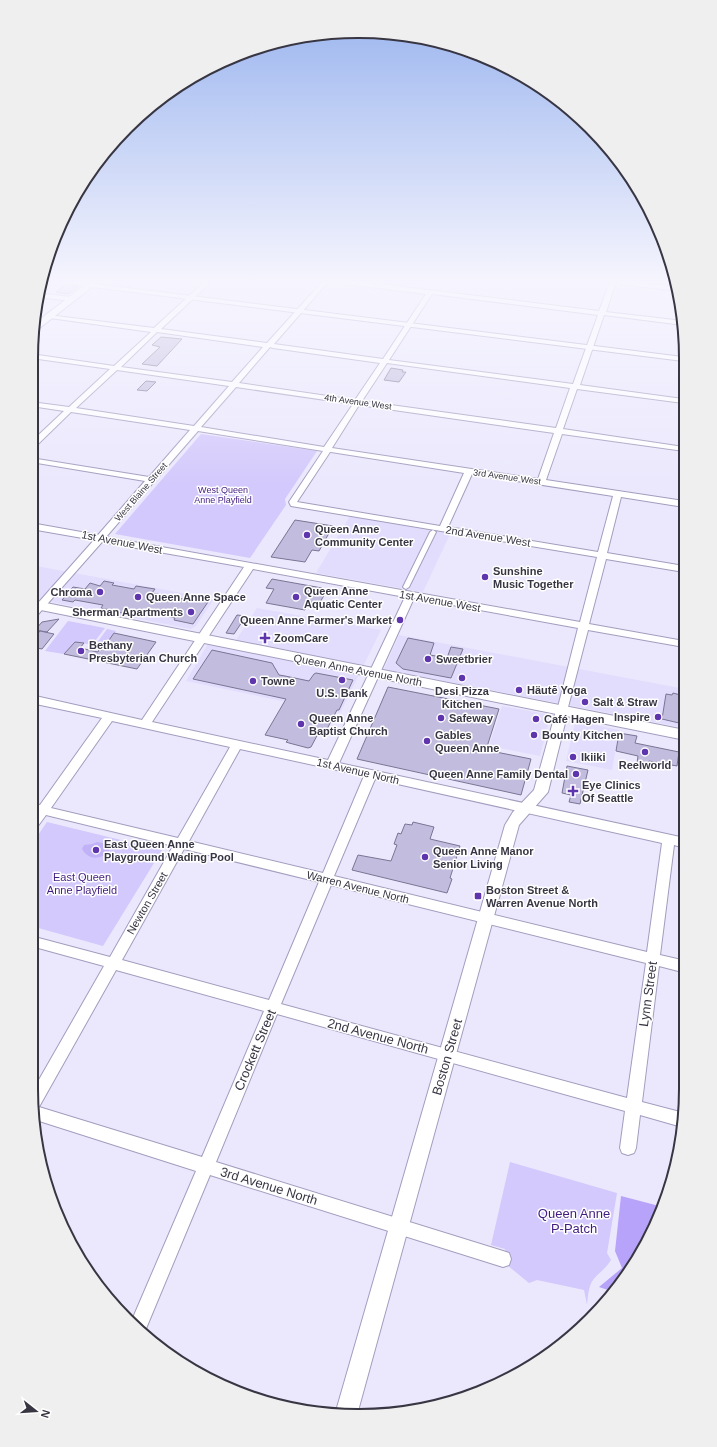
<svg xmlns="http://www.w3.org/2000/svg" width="717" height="1447" viewBox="0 0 717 1447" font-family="Arial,sans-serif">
<rect width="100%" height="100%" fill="#ebe8fd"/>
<g fill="#e2dcfd">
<path d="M350 516 451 532 423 592 316 573Z"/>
<path d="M31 565 214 599 196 626 191 629 31 598Z"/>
<path d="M257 608 381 630 340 713 186 681 208 644 231 648Z"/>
<path d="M399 635 685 689V728L384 669Z"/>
<path d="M502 706 551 715 540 756 489 746Z"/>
<path d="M577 721 619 730 612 770 566 761 575 723Z"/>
</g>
<g fill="#d3c9fc">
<path d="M201 434 317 451 285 499 286 505 250 558 115 534Z"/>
<path d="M68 621 105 628 95 641 94 645 75 642 64 654 45 651Z"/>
<path d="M107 629 116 631 102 650 99 649 96 644Z"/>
<path d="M47 822 162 850 103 946 31 926V845Z"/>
<path d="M510 1162 617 1193 607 1253 611 1260C605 1270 599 1272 593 1280 588 1287 588 1297 587 1305L584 1290 537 1280 529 1283 507 1265 505 1249 491 1245Z"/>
</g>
<path fill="#b7a3fa" d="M621 1196 663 1207 661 1214 631 1271 614 1292 599 1287 622 1268 615 1251Z"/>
<path fill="#c1b2f8" d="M97 842 103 843 105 847 109 849V852C100 860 88 860 82 849L84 845 92 844Z"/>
<g fill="#c2bcde" stroke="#7b7594">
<path d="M67 284 79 286 68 294 56 292Z"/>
<path d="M161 337 182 339 157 366 142 364 160 347 152 345Z"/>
<path d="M391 368 403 370 402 372H406L399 382 384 380Z"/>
<path d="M146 381 156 382 147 391 137 390Z"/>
<path d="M295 520 333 526 319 551 312 550 305 562 271 557Z"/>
<path d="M272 579 322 588 320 591 326 592 319 604 310 602 305 610 266 603 274 589 266 588Z"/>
<path d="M104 581 114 583 112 585 134 589 136 586 155 589 152 593 188 600 192 596 210 599 193 624 174 620 175 618 140 611 134 616 101 608 103 605 75 600 73 602 62 600 73 587 85 589 90 583 100 586Z"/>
<path d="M237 615 246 616 234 634 226 633Z"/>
<path d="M59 619 47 632 35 630 42 622Z"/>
<path d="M40 631 54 634 42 649 31 647V642Z"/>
<path d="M114 633 156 642 137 669 64 654 75 642 84 643 80 648 98 652 99 649 102 650Z"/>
<path d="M408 638 434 643 430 655 447 658 451 647 463 649 451 678 403 669 396 663Z"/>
<path d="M212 650 272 663 279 675 285 676 309 681 314 674 316 673 353 680 339 710H337L327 729 324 733 319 732 311 747 308 748 289 743 286 742 288 740 265 735 286 699 193 679Z"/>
<path d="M388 687 499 709 486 750 531 759 521 795 357 759Z"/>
<path d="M673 693 684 696 679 723 662 719 666 694 672 695Z"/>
<path d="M619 733 637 736 635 743 679 752 677 766 649 761 648 765 637 763 638 756 616 751Z"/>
<path d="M567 766 588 770 580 804 569 802 571 795 562 793Z"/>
<path d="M413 822 434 827 430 839 460 846 450 878 452 879 447 893 352 870 358 855 391 861 397 845 394 844 398 833 401 834 405 824 412 825Z"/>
</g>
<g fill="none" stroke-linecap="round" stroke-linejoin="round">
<defs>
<path id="pedestrian" d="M433 530 436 532 409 587 406 589 404 588 403 587 430 532Z"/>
<g id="minor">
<path d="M90 282H97L90 287 87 285Z"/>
<path d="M204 282H211L161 329 267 343 322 282H328L274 344 383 359 426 294 346 284 343 282H363L599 311 610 282H616L606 312 683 321V325L604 315 580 385 683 399V403L577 389 563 429 684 447V451L562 434 546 480 684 501V507L621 497 607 553 684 566V572L606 559 589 624 684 641V647L588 630 567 711 566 714H558L557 711 578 628 414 598 339 763 685 838V848L674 845 660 955 686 961V973L659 966 642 1102 684 1113 682 1127 640 1115 636 1148 634 1153 628 1155 622 1153 620 1148 625 1111 277 1014 216 1162 503 1251 509 1253 511 1259 509 1265 503 1267 210 1175 145 1331 132 1320 196 1171 36 1120 32 1092 104 966 31 946V936L110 957 173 846 46 815 35 830 31 831V818L35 812 31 811V803L40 805 102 718 31 703V695L142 720 244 567 102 542 34 619 31 620V611L94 540 31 529V523L98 535 145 481 31 462V458L149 477 190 430 71 412 34 448H31V442L64 411 31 406V402L69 407 110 369 31 358V354L114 366 151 332 50 318 47 316 48 315 154 328ZM432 294 598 315 573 384 389 360ZM157 332 263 347 232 382 121 367ZM270 347 273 348 380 363 355 400 239 383ZM387 363 570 388 556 428 362 401ZM117 370 229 386 194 426 76 408ZM236 387 353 404 324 447 201 427ZM359 405 554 433 538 479 332 448ZM198 431 323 451 289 502 291 506 597 557 580 622 106 537ZM330 452H331L464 473 440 526 297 502ZM472 474 613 496 598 552 448 527ZM253 569 405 597 328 760 152 722ZM112 721 230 747 178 838 51 808ZM240 749 364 776 323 873 189 841ZM375 779 662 843 647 952 334 876ZM184 849 319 882 269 1000 122 960ZM331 885 646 963 627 1098 281 1004ZM116 970 264 1011 202 1157 39 1107Z"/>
<path d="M617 282H636L676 287 677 291 620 284Z"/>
<path d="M38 293 71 297 74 299 71 301 37 297Z"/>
</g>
<g id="tertiary">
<path d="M87 283 683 357V361L92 287 37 330H34V324Z"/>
<path d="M562 707 567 708 568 711 548 792 519 825 358 1411H336L505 825 513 812 534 790 556 711 557 708Z"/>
</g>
<path id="secondary" d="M31 600 685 730V740L31 608Z"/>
</defs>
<use href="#pedestrian" stroke="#a39dbe" stroke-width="2"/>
<use href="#minor" stroke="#a39dbe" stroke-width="2"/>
<use href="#tertiary" stroke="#a39dbe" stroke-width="2"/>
<use href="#secondary" stroke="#a39dbe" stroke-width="2"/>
<use href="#pedestrian" fill="#fff" fill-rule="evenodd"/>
<use href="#minor" fill="#fff" fill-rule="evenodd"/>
<use href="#tertiary" fill="#fff" fill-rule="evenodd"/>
<use href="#secondary" fill="#fff" fill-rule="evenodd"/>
</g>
<linearGradient id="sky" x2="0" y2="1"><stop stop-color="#98b3ee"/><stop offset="0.58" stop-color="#f6f5fe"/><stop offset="1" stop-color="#f6f5fe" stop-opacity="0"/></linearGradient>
<rect width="717" height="485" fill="url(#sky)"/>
<g fill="#5e35ad" stroke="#fff" stroke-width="1.5">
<circle cx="307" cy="535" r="4"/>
<circle cx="485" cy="577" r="4"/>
<circle cx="100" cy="592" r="4"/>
<circle cx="138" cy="597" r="4"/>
<circle cx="296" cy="597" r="4"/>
<circle cx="191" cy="612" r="4"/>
<circle cx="400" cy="620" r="4"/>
<path d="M263 632h4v4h4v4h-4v4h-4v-4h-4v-4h4z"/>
<circle cx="81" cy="651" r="4"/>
<circle cx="428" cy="659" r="4"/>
<circle cx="462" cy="678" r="4"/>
<circle cx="342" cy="680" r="4"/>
<circle cx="253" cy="681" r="4"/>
<circle cx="519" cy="690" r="4"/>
<circle cx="585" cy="702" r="4"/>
<circle cx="658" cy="717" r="4"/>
<circle cx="441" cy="718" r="4"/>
<circle cx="536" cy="719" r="4"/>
<circle cx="301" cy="724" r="4"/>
<circle cx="534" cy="735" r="4"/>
<circle cx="427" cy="741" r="4"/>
<circle cx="645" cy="752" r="4"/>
<circle cx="573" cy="757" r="4"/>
<circle cx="576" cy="774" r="4"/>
<path d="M571 785h4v4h4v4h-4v4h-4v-4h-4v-4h4z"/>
<circle cx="96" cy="850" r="4"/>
<circle cx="425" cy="857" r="4"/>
<rect x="474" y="892" width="8" height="8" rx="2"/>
</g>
<g text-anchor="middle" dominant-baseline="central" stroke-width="3" stroke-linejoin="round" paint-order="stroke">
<g font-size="9" fill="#383643" stroke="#fff">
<text transform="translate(358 402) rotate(8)">4th Avenue West</text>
<text transform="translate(507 477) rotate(8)">3rd Avenue West</text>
<text transform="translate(141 492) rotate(-49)">West Blaine Street</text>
</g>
<g font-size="9" fill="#411c80" stroke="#fff">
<text x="223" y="490">West Queen<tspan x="223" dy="10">Anne Playfield</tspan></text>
</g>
<g font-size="11" font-weight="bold" fill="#383643" stroke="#fff" text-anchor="start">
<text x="315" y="529">Queen Anne<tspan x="315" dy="13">Community Center</tspan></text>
<text x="493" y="571">Sunshine<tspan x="493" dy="13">Music Together</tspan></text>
<text x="304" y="591">Queen Anne<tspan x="304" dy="13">Aquatic Center</tspan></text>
<text x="92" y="592" text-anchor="end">Chroma</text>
<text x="146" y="597">Queen Anne Space</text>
<text x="183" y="612" text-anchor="end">Sherman Apartments</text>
<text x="392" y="620" text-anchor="end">Queen Anne Farmer's Market</text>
<text x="274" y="638">ZoomCare</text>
<text x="89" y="645">Bethany<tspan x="89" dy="13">Presbyterian Church</tspan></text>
<text x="436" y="659">Sweetbrier</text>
<text x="261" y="681">Towne</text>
<text x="527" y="690">Häutē Yoga</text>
<text x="462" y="691" text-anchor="middle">Desi Pizza<tspan x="462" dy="13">Kitchen</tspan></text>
<text x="342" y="693" text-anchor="middle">U.S. Bank</text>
<text x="593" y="702">Salt &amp; Straw</text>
<text x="650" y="717" text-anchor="end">Inspire</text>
<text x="309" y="718">Queen Anne<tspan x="309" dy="13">Baptist Church</tspan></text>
<text x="449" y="718">Safeway</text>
<text x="544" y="719">Café Hagen</text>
<text x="435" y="735">Gables<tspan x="435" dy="13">Queen Anne</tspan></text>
<text x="542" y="735">Bounty Kitchen</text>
<text x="581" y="757">Ikiiki</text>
<text x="645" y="765" text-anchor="middle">Reelworld</text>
<text x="568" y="774" text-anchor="end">Queen Anne Family Dental</text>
<text x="582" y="785">Eye Clinics<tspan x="582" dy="13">Of Seattle</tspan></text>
<text x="104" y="844">East Queen Anne<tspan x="104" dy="13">Playground Wading Pool</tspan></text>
<text x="433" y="851">Queen Anne Manor<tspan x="433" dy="13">Senior Living</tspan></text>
<text x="486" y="890">Boston Street &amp;<tspan x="486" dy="13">Warren Avenue North</tspan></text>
</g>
<g font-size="11" fill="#383643" stroke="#fff">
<text transform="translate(488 536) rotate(9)">2nd Avenue West</text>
<text transform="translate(122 542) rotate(11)">1st Avenue West</text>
<text transform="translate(440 601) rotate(10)">1st Avenue West</text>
<text transform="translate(358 670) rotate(11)">Queen Anne Avenue North</text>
<text transform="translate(358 771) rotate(13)">1st Avenue North</text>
<text transform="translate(358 887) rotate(14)">Warren Avenue North</text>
<text transform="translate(147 903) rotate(-60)">Newton Street</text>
</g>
<g font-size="11" fill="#411c80" stroke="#fff">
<text x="82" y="877">East Queen<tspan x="82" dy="13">Anne Playfield</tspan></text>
</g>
<g font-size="13" fill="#383643" stroke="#fff">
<text transform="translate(648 994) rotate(-82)">Lynn Street</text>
<text transform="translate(378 1036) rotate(15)">2nd Avenue North</text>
<text transform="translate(255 1050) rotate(-67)">Crockett Street</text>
<text transform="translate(447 1057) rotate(-74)">Boston Street</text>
<text transform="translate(269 1186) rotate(17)">3rd Avenue North</text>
</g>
<g font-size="13" fill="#411c80" stroke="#fff">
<text x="574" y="1213">Queen Anne<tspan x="574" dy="15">P-Patch</tspan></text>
</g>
</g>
<path d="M0 0H717V1447H0ZM358 38H359A320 320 0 0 1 679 358V1089A320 320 0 0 1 359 1409H358A320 320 0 0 1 38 1089V358A320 320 0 0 1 358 38Z" fill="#efeff0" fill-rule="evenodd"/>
<path fill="none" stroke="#383643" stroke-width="2" d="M358 38H359A320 320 0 0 1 679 358V1089A320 320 0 0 1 359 1409H358A320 320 0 0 1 38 1089V358A320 320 0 0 1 358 38Z"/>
<g transform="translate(36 1411) rotate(107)" stroke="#ffffff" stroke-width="3" paint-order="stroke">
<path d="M0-3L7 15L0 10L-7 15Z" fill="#383643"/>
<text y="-6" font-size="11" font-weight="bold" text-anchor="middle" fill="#383643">N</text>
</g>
</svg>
